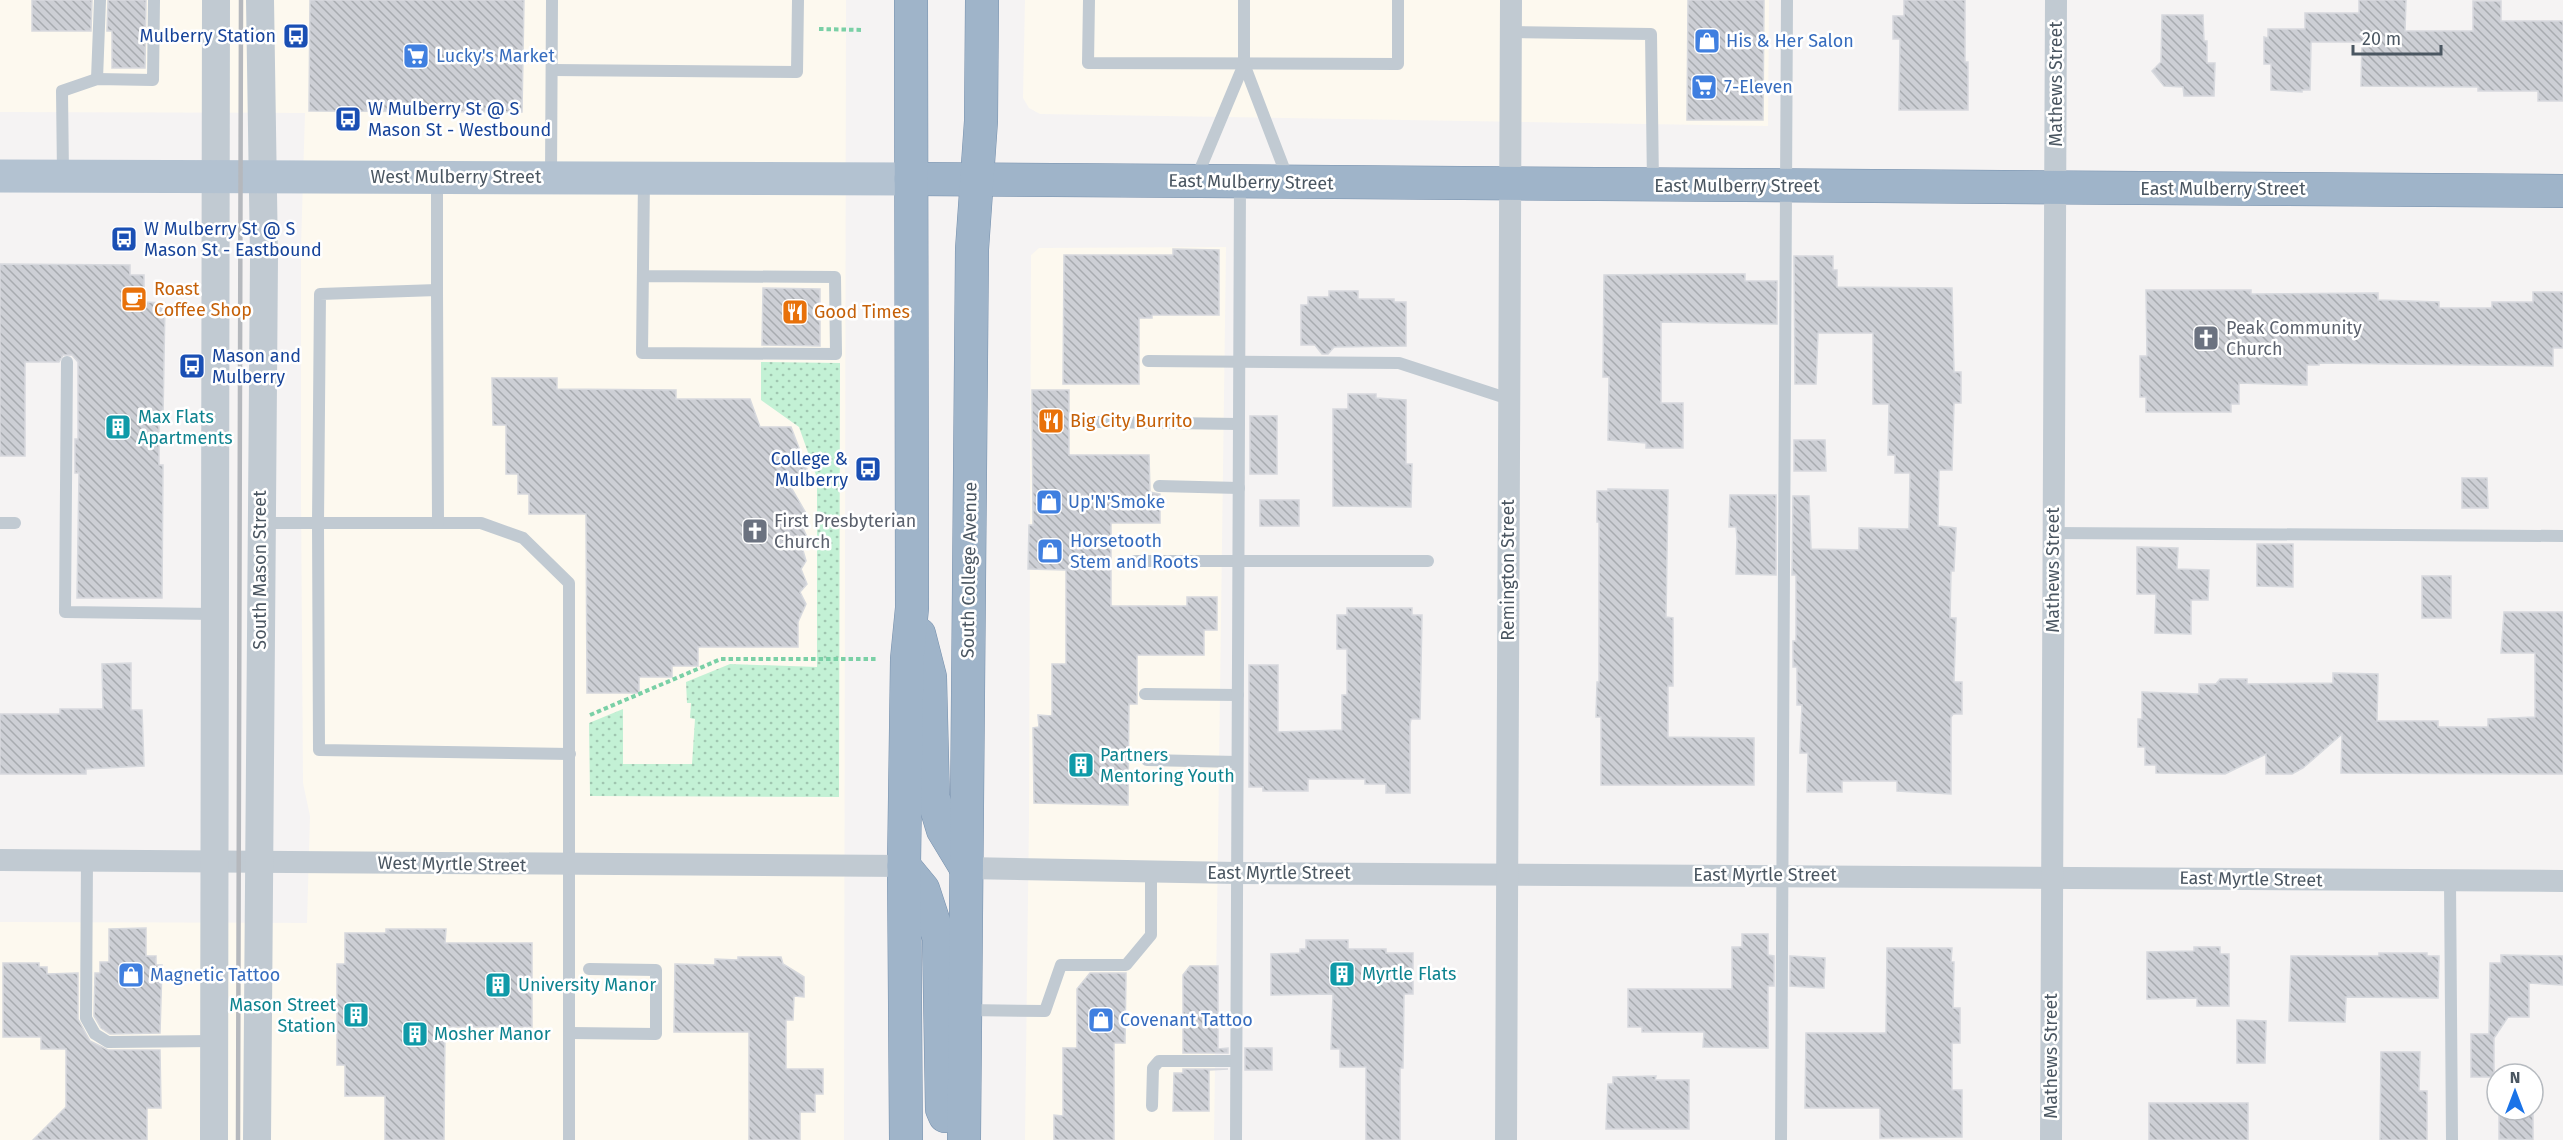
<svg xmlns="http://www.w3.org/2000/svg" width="2563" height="1140" viewBox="0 0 2563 1140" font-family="'Fira Sans',sans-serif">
<defs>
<pattern id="grass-dots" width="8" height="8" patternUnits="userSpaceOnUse" patternTransform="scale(1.5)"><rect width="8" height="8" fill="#c3f1d5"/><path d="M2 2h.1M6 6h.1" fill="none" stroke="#a0c6b0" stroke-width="1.8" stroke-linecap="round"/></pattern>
<pattern id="building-back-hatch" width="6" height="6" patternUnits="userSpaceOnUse" patternTransform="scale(1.5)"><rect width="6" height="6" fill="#cdcfd5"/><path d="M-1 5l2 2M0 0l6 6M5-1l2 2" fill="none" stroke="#a8abb0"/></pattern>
</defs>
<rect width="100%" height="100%" fill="#f5f3f3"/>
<g fill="#fdf9ef">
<path d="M0 0H846L844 1140H0V922L307 923 310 816 303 783 301 498V246L305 113 0 112Z"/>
<path d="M1025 0H1769L1768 126 1040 114 1029 108 1023 98Z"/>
<path d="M1226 247 1214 1140H1025L1029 818 1031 255 1039 248Z"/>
</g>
<path fill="url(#grass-dots)" d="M761 362 840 363 839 797 590 796 589 723 623 709V764H692L695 719 690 718 691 703H687L686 682 730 664 817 667V478L799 427 761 400Z"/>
<g fill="url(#building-back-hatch)" stroke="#d7d9de" stroke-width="1.5">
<path d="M32 0H92L91 31H32Z"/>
<path d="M108 0H146L145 68H112V31H107Z"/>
<path d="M310 0H524L522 112 309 111Z"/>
<path d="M1688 0H1764L1763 120H1687Z"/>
<path d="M1904 0H1965V62H1968V110H1899L1900 39H1893V16H1904Z"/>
<path d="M2359 0H2406L2405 31H2473V1H2501V21H2563V101H2538V91H2478V87L2361 86 2362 42H2311L2310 90H2302V92L2271 90V64H2264V37L2268 38V29H2305V13H2359Z"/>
<path d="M2162 15H2203L2204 41H2207V63H2215L2214 96H2184L2183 87 2164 86 2152 71 2161 62Z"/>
<path d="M1173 249 1219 250V315H1152V318H1139V384H1063L1064 255H1173Z"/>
<path d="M1794 256H1833V270H1837V287L1952 288 1954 372H1961V403H1954L1952 470H1939L1938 526 1956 528 1954 571H1951L1950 618H1956L1954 682H1962V714H1953L1951 717V794L1897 791V781H1842V792H1807L1808 753H1800L1802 705H1797V667H1793V641H1796V575H1792L1793 496H1809L1811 549 1859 550V528L1909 529 1910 473H1895V455H1888L1889 404H1873V333H1818L1816 384H1795Z"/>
<path d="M0 264 130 265V275H144V302L165 303 163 418H159V465H163L162 598H77L79 473H75V439H78V362L72 355H63L59 362H25V456H0Z"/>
<path d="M1694 274H1745V281H1777V324L1661 322V403H1683V448H1646V443L1608 440 1609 377H1603L1604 275Z"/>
<path d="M763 288 820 289V346L762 345Z"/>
<path d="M2146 290H2251V294L2378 293V300L2439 302V308H2492V302H2533V292H2563V348H2553V366L2319 363V365H2307V385L2239 383V404H2231V412H2146V397H2140V356H2147Z"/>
<path d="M1329 291H1358V299H1394V302H1406V346L1334 347 1328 354H1322L1315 345H1301V305H1308V297H1329Z"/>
<path d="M492 378H557V389L676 390V399H750L760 427H791L810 477H785L807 515 801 524 807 537 802 547 806 561 801 569 807 584 800 592 806 604 798 622V647H698V666H672V677H639V693H587L586 514H529V494H518V474H506V425H493Z"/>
<path d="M1032 390H1069V455H1149L1150 492 1160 494V523H1111V606H1187V597H1217V630H1204V655H1137V704H1129L1128 805 1034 803 1033 728 1039 727 1038 715 1052 716V664H1066V570L1028 569 1029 525H1033Z"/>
<path d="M1348 394H1376V398L1406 400V464H1412L1411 507 1333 506V409H1348Z"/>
<rect x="1250" y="416" width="27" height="58"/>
<path d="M1794 440H1825L1826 471H1794Z"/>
<path d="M2462 478H2487L2488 508H2462Z"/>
<path d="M1608 489 1668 490 1666 617 1673 618V686H1668V737L1754 738V785H1601V717H1596L1597 682H1599V522H1597V491H1608Z"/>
<path d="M1730 495H1776V575L1736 574 1737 538 1736 527H1729Z"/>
<rect x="1260" y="500" width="39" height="26"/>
<path d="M2257 544H2293V587L2257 586Z"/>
<path d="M2137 547 2178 548 2177 569 2209 570 2208 600H2191V634L2155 633 2156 594H2137Z"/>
<rect x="2422" y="576" width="29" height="42"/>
<path d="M1347 608H1412V615H1422L1420 719H1411L1410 724V793H1386V784H1365V779H1308V791H1263V787H1249V665H1278V732L1342 730V695H1347V649H1337V615H1347Z"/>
<path d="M2504 612H2563V774L2341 773 2342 734 2303 768 2292 774H2266V754L2225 774 2156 773V765H2145V747H2138V719H2142V692L2199 694V684H2216L2220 679H2247V684L2333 683V673L2378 674 2377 721H2438V727H2488V719L2535 717V653H2501Z"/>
<path d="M131 663V710H142L144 766 86 769V774H0V714H60V709H103L102 664Z"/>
<path d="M146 928V956H156V965H162L160 1033 110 1034 101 1028 94 1016 95 973H100V962H109V929Z"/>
<path d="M386 929H446L445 943H532V1027H445L444 1140H385V1096H345V1065H337V964H345V933H386Z"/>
<path d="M1742 934H1768V955L1774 956V986H1768V1048L1703 1047 1704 1032H1642V1027H1628V989H1732V947H1742Z"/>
<path d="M1306 940H1348V949H1386V953H1413V994H1404L1403 1068H1400V1140H1366V1067H1340V1049H1331L1333 994 1271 995V954L1300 953V949H1306Z"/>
<path d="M2194 947H2220V954H2229V1006H2197V998L2147 999V952L2194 951Z"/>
<path d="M1887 948H1952L1951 962H1954L1953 1008H1960V1043H1952V1090H1962V1137L1880 1138V1108H1805L1806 1033H1886Z"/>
<path d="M2379 953H2427V956H2439L2438 998 2346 997 2345 1022 2289 1021 2291 956H2379Z"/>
<path d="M2501 955 2563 956V985L2529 983V1017H2508L2494 1038V1077H2471V1034H2489L2490 963H2501Z"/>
<path d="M1790 956 1825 958 1824 988 1790 986Z"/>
<path d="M738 957H781L783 964 804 977V997L794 996 793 1020H786V1069H823V1094H815V1112H800V1140H749V1032H674L675 964 715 965V959L738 960Z"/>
<path d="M3 963H39V967H47V974L78 973V1019L90 1041 108 1050H160L161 1108H147V1140H33L66 1107V1049H41V1037H3Z"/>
<path d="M1190 966H1218V1049L1228 1048V1053H1183V975Z"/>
<path d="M1090 973H1126L1125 1043H1114V1140H1054V1115L1063 1116V1048H1077V989Z"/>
<path d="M2237 1020 2266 1021 2265 1063H2237Z"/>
<rect x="1245" y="1048" width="27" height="22"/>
<path d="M2381 1052H2420L2419 1091H2427V1140H2380Z"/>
<path d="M1183 1069H1228L1209 1070V1111H1173L1174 1073H1183Z"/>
<path d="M1656 1076 1655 1080H1689V1129H1606L1608 1084H1613V1077Z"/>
<rect x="2149" y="1103" width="99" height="37"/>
<path d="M2499 1110H2533V1140L2499 1139Z"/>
</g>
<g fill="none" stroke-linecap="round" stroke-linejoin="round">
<defs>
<g id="trunk">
<path d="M911 179 2563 191"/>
<path d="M919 634 930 677 933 797 943 830 966 868"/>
<path d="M904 866 923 889 939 938 942 1109 945 1116"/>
<path d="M906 1140 904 866 907 659 912 608 911 0"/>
<path d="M964 1140 972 249 981 121 982 0"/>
</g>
</defs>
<use href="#trunk" stroke="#7690ad" stroke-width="34"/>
<g stroke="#7ad0a6" stroke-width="4" stroke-dasharray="4.5 3" stroke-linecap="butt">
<path d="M819 29 864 30"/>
<path d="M590 715 721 659H877"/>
</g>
<g stroke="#c1cad2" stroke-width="12">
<path d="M1089 0 1088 63 1398 64V0"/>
<path d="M1244 0V64L1288 179"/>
<path d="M1511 32 1651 34 1653 184"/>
<path d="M552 70 797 72 798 0"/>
<path d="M97 79 100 0"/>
<path d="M63 175 62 91 97 79 153 80 154 0"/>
<path d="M551 176 552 0"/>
<path d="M1196 179 1244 64"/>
<path d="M437 180V290"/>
<path d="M643 276 835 277 836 354 642 353 644 179"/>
<path d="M1148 361 1399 363 1509 399"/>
<path d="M67 362 65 612 215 614"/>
<path d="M1098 422 1239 424"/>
<path d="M1159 486 1239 488"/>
<path d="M0 523H15"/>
<path d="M261 523H481L523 538 569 583V1140"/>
<path d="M438 523 437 290 320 294 318 523 319 750 570 754"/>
<path d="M2053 533 2563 536"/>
<path d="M1135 561H1428"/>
<path d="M1145 694 1238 695"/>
<path d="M1147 760 1237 762"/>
<path d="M87 860 86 1018 95 1034 108 1042 214 1041"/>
<path d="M2450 881 2452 1140"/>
<path d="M966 1010 1045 1011 1061 965H1126L1151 935V871"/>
<path d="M570 1033 656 1034V970L589 969"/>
<path d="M1152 1106 1153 1068 1159 1061H1236"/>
<path d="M1236 1140 1240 183"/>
<path d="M1781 1140 1787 0"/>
</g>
<g stroke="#c1cad2" stroke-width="22">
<path d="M0 860 904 866"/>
<path d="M966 868 1237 873 2563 881"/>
<path d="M1506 1140 1511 0"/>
<path d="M2051 1140 2056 0"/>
</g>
<g stroke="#c1cad2" stroke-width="28">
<path d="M214 1140 216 0"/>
<path d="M257 1140 264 257 260 0"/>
</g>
<path stroke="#b3c2d1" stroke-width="33" d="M0 176 911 179"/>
<use href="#trunk" stroke="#9fb4c9" stroke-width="33"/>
<path stroke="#b5b8bd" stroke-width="4.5" d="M238 1140 241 0"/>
</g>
<defs>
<symbol id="bus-square" viewBox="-11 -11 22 22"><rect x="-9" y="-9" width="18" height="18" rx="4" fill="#1a4fb4" stroke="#fff"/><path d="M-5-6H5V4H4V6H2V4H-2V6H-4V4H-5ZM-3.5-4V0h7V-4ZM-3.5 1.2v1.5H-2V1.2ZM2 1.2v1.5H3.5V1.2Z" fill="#fff"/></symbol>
<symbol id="shop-square" viewBox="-11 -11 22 22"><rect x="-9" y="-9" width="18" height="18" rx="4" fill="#3f7fe0" stroke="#fff"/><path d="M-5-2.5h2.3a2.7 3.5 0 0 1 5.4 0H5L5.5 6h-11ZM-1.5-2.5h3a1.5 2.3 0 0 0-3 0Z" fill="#fff"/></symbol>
<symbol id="supermarket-square" viewBox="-11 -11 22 22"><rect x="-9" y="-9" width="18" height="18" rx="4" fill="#3f7fe0" stroke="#fff"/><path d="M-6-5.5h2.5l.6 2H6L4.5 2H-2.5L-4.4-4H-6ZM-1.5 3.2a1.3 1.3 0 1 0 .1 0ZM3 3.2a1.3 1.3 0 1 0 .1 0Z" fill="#fff"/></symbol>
<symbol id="cafe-square" viewBox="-11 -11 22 22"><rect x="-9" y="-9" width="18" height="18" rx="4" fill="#e8710a" stroke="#fff"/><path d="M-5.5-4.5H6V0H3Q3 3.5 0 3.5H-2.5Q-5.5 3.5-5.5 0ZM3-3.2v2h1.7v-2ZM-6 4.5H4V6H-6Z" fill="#fff"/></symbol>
<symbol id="restaurant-square" viewBox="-11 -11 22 22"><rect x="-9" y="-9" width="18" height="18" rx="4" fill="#e8710a" stroke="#fff"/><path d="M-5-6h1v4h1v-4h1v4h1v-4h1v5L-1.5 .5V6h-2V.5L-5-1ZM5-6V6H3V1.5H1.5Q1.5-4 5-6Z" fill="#fff"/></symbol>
<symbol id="church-square" viewBox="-11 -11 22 22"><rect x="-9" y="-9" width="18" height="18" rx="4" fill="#6b7280" stroke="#fff"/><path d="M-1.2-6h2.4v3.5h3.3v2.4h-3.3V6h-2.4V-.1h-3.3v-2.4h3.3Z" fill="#fff"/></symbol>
<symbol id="building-square" viewBox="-11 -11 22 22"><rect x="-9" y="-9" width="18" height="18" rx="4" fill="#0f9aa8" stroke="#fff"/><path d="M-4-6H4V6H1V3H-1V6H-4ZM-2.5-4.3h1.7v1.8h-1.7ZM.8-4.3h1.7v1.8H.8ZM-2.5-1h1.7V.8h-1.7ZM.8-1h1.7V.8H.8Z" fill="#fff"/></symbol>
</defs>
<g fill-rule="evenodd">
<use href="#bus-square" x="281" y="21" width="30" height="30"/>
<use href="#shop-square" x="1692" y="26" width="30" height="30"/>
<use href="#supermarket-square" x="401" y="41" width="30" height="30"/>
<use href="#supermarket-square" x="1689" y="72" width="30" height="30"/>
<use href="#bus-square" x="333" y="104" width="30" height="30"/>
<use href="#bus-square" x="109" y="224" width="30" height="30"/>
<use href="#cafe-square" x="119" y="284" width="30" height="30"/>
<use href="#restaurant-square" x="780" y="297" width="30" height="30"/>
<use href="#church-square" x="2191" y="323" width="30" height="30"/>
<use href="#bus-square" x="177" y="351" width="30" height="30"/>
<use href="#restaurant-square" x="1036" y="406" width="30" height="30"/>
<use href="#building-square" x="103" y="412" width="30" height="30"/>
<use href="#bus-square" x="853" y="454" width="30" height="30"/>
<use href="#shop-square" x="1034" y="487" width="30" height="30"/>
<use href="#church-square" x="740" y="516" width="30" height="30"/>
<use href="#shop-square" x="1035" y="536" width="30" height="30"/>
<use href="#building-square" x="1066" y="750" width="30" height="30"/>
<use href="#building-square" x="1327" y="959" width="30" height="30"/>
<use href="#shop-square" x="116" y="960" width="30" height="30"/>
<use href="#building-square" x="483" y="970" width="30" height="30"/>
<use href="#building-square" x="341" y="1000" width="30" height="30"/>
<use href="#shop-square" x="1086" y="1005" width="30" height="30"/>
<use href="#building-square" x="400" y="1019" width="30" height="30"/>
</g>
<g text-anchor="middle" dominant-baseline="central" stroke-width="5" stroke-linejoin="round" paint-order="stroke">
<g font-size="18" fill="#164399" stroke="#fff" text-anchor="start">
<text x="276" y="36" text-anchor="end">Mulberry Station</text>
<text x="368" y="109">W Mulberry St @ S<tspan x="368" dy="21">Mason St - Westbound</tspan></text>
<text x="144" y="229">W Mulberry St @ S<tspan x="144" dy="21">Mason St - Eastbound</tspan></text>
<text x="212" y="356">Mason and<tspan x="212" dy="21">Mulberry</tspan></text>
<text x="848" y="459" text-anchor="end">College &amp;<tspan x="848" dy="21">Mulberry</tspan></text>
</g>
<g font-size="18" fill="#366cbe" stroke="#fff" text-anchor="start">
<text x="1726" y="41">His &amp; Her Salon</text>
<text x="436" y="56">Lucky's Market</text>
<text x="1724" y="87">7-Eleven</text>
<text x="1068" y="502">Up'N'Smoke</text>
<text x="1070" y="541">Horsetooth<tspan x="1070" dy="21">Stem and Roots</tspan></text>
<text x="150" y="975">Magnetic Tattoo</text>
<text x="1120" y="1020">Covenant Tattoo</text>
</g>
<g font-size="18" fill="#4a5661" stroke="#fff">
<text transform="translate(2056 84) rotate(-90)">Mathews Street</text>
<text x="456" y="177">West Mulberry Street</text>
<text transform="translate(1251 182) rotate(1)">East Mulberry Street</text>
<text x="1737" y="186">East Mulberry Street</text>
<text x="2223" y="189">East Mulberry Street</text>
<text transform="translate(260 570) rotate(-90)">South Mason Street</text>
<text transform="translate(969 570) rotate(-89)">South College Avenue</text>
<text transform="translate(1508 570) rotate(-90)">Remington Street</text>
<text transform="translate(2053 570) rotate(-90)">Mathews Street</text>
<text transform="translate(452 864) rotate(1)">West Myrtle Street</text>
<text x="1279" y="873">East Myrtle Street</text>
<text x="1765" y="875">East Myrtle Street</text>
<text transform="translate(2251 879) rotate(1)">East Myrtle Street</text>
<text transform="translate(2051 1056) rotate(-90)">Mathews Street</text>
</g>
<g font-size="18" fill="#c56008" stroke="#fff" text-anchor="start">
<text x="154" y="289">Roast<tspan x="154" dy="21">Coffee Shop</tspan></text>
<text x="814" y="312">Good Times</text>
<text x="1070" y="421">Big City Burrito</text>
</g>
<g font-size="18" fill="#5b616d" stroke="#fff" text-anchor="start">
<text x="2226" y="328">Peak Community<tspan x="2226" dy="21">Church</tspan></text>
<text x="774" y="521">First Presbyterian<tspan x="774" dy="21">Church</tspan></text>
</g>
<g font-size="18" fill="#0d838f" stroke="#fff" text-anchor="start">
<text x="138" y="417">Max Flats<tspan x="138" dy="21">Apartments</tspan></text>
<text x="1100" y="755">Partners<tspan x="1100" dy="21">Mentoring Youth</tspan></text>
<text x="1362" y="974">Myrtle Flats</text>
<text x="518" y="985">University Manor</text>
<text x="336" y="1005" text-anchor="end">Mason Street<tspan x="336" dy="21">Station</tspan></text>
<text x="434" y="1034">Mosher Manor</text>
</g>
</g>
<g transform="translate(2515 1092)"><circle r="28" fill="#ffffff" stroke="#b7bbc0" stroke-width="1.5"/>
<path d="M0-4.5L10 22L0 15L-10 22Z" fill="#1a73e8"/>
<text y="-9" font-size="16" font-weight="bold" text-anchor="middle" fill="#4a5661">N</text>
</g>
<path d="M2353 45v9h88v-9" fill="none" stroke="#4a5661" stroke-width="3"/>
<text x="2362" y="45" font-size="18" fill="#4a5661" stroke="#ffffff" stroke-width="4.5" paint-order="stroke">20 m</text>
</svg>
